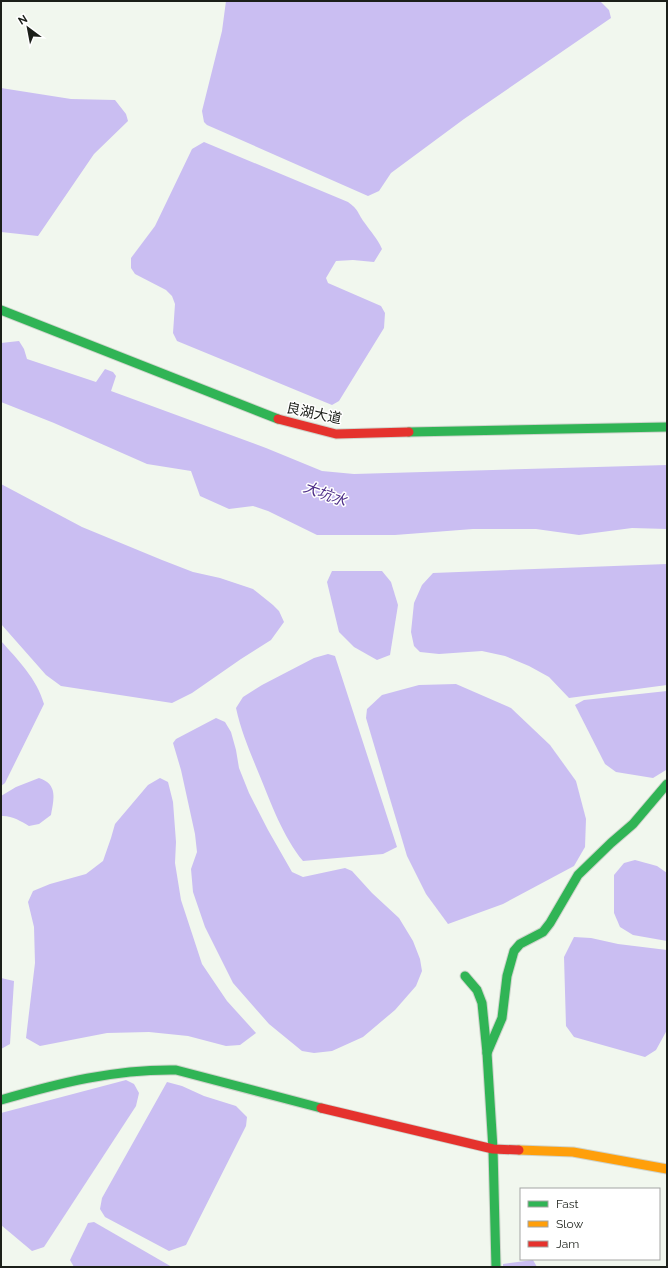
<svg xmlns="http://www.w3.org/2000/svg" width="668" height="1268" viewBox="0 0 668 1268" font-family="Raleway,'Noto Sans SC',sans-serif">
<rect width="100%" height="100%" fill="#f1f7ee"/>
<g fill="#cabef2">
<path d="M226 1H600L609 10 611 18 464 119 391 173 379 191 368 196 207 125 204 122 202 111 222 31Z"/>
<path d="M1 88 71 99 115 100 126 114 128 121 94 154 38 236 1 232Z"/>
<path d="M204 142 348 202C359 210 357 212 364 222 371 232 377 238 382 249L374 262 353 260 336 261 326 278 328 283 381 306 385 313 384 328 339 401 332 405 177 341 173 333 175 304 172 296 166 290 135 274 131 268V258L155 226 192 149Z"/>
<path d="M19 341 24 349 27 359 96 382 105 369 113 372 116 376 111 391 266 448 322 471 354 474 667 465V529L632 528 579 535 536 529H473L395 535H317L268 511 253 506 229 509 200 496 191 471 147 464 54 423 1 402V343Z"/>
<path d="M1 484 82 527 162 560 193 572 220 578 253 589 273 605 279 611 284 622 271 640 241 659 192 693 172 703 61 686 46 675 1 624Z"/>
<path d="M667 564V685L569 698 549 677 529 666 505 656 482 651 439 654 420 652 414 646 411 632 414 603 422 585 433 573Z"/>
<path d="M332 571H382L391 582 398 605 390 655 377 660 354 647 339 632 327 582Z"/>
<path d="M1 641C18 660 37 679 44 704L5 783 1 786Z"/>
<path d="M328 654 335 656 397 847 383 854 303 861C283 837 271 803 259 774 250 752 241 731 236 708L243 697 262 685 314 658Z"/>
<path d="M456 684 511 708 550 745 576 781 586 819 585 847 574 866 503 904 448 924 426 894 407 856 366 718 367 709 382 695 419 685Z"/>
<path d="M667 691V765L666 770 653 778 616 772 605 764 575 705 584 700Z"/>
<path d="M216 718 225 722 231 732 236 750 239 768 249 793 268 830 292 872 303 877 345 868 352 871 372 893 399 918 413 941 420 959 422 971 416 986 395 1010 363 1037 332 1051 314 1053 302 1051 269 1024 233 983 205 927 193 892 191 869 197 852 195 834 181 770 173 743 176 739Z"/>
<path d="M39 778C58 784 54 799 51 815L39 824 29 826C21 821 11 815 1 816V796L16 787Z"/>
<path d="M160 778 168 782 173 802 176 842 175 863 181 900 202 964 227 1001 256 1033 240 1045 226 1046 188 1036 149 1032 107 1033 40 1046 26 1038 35 963 34 927 28 902 33 891 50 884 86 874 103 861 111 838 115 824 148 785Z"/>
<path d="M635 860 657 866 667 873V941L633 935 620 927 614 913V875L624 863Z"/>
<path d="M574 937 591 938 618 944 667 950V1030L656 1050 645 1057 574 1037 566 1026 564 957Z"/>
<path d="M1 978 14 981 10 1044 1 1049Z"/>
<path d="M126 1080 134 1084 139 1093 136 1106 44 1247 32 1251 1 1225V1113Z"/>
<path d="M167 1082 182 1086 204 1096 236 1106 247 1117 246 1126 186 1245 169 1251 105 1217 100 1209 102 1198Z"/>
<path d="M94 1222 172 1267H74L70 1260 88 1223Z"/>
<path d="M533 1260 537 1267H503V1264Z"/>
</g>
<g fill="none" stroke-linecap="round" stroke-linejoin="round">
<defs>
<g id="fast">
<path d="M1 310 278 419"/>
<path d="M409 432 667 427"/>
<path d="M465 976 477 990 482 1003 487 1053 493 1149 496 1267"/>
<path d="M487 1053 502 1018 507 976 514 951 520 944 543 932 550 923 578 875 611 843 633 824 667 784"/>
<path d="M1 1100C59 1083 115 1069 176 1070L321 1108"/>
</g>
<path id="slow" d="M519 1150 573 1152 667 1169"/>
<g id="jam">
<path d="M278 419 336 434 409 432"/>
<path d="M321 1108 493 1149 519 1150"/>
</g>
</defs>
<use href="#fast" stroke="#cfd4cc" stroke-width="11"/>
<use href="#slow" stroke="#cfd4cc" stroke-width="11"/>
<use href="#jam" stroke="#cfd4cc" stroke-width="11"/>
<use href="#fast" stroke="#30b455" stroke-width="9"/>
<use href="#slow" stroke="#ff9f0a" stroke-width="9"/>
<use href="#jam" stroke="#e5322d" stroke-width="9"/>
</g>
<g text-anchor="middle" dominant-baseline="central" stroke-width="3" stroke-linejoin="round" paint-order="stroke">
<g font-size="14" fill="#1b1f19" stroke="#fff">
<text transform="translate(314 413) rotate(12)">良湖大道</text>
</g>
<g font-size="15" font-style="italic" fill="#503189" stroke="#fff">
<text transform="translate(325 494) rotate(20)">大坑水</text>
</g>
</g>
<rect width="668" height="1268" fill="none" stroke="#1b1f19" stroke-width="4"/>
<rect x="520" y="1188" width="140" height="72" fill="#ffffff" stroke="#a4a5a3"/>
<rect x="528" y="1201" width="20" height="6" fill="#30b455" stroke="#a4a5a3"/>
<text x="556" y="1208" font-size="12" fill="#1b1f19">Fast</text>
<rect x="528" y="1221" width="20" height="6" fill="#ff9f0a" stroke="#a4a5a3"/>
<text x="556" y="1228" font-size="12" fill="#1b1f19">Slow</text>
<rect x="528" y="1241" width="20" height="6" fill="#e5322d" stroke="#a4a5a3"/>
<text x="556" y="1248" font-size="12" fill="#1b1f19">Jam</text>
<g transform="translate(28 28) rotate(328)" stroke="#ffffff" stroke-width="3" paint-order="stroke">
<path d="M0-3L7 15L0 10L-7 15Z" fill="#1b1f19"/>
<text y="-6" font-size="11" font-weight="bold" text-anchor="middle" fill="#1b1f19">N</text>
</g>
</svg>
